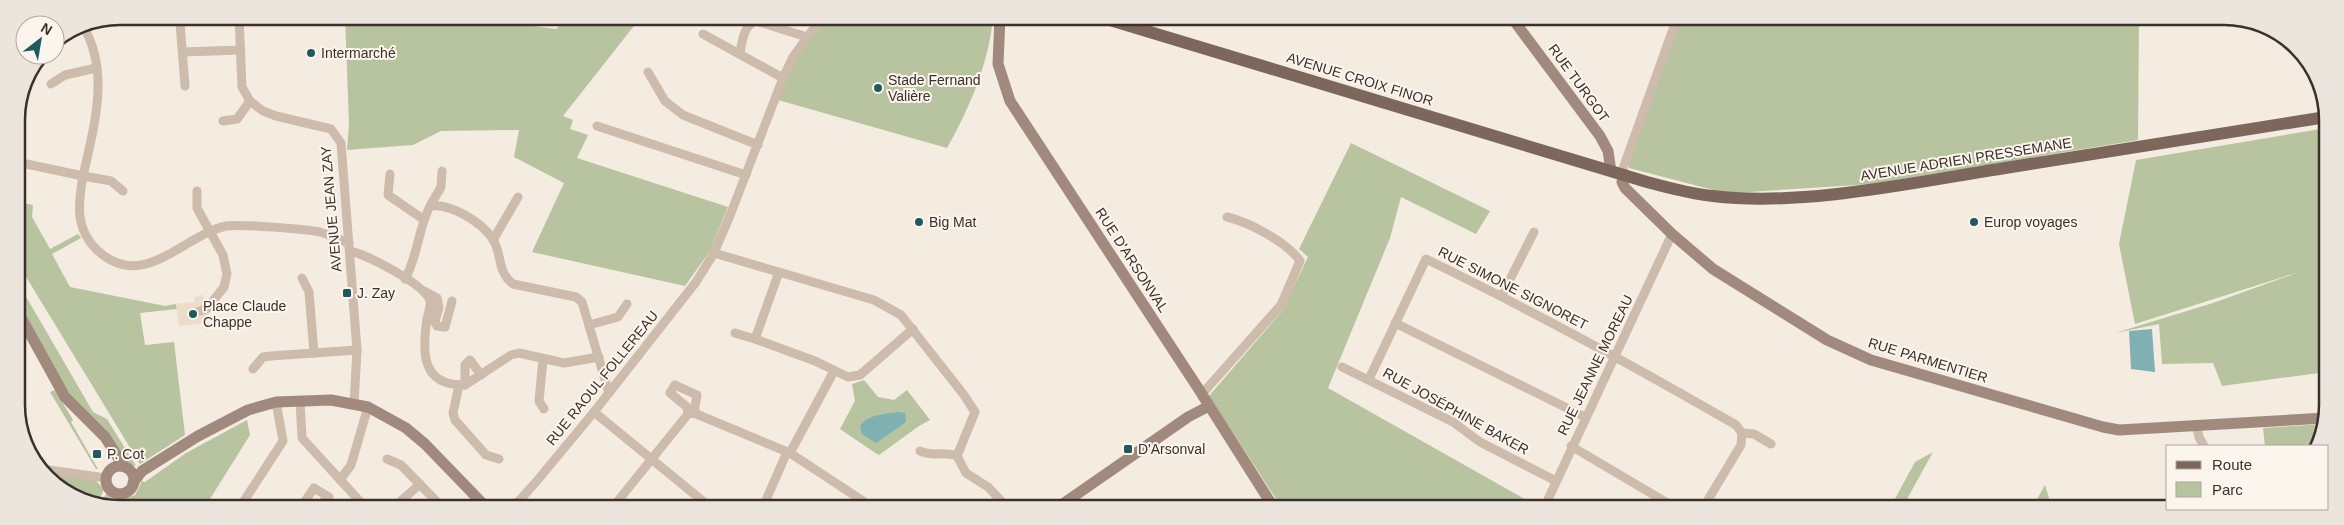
<svg xmlns="http://www.w3.org/2000/svg" width="2344" height="525" viewBox="0 0 2344 525" font-family="Helvetica,sans-serif">
<rect width="100%" height="100%" fill="#f4ebe1"/>
<g fill="#b8c4a0">
<path d="M345 16 510 17 526 25 556 29 568 17H641L563 116 573 120 570 129 588 135 577 158 728 207 710 251 685 286 532 252 564 183 514 157 519 130 441 131 413 145 347 150 349 124Z"/>
<path d="M826 17H993C989 63 969 109 947 148L778 100 797 57Z"/>
<path d="M1680 18H2139L2138 140 1872 184 1749 192H1721L1629 168V162Z"/>
<path d="M2326 128V372L2222 386 2213 363 2162 364 2159 324 2115 333 2213 303 2299 272 2135 324 2119 244 2136 160Z"/>
<path d="M1351 143 1490 211 1476 234 1401 197 1390 238 1328 388 1537 506 1536 508H1282L1209 396 1282 311 1308 257 1299 249Z"/>
<path d="M17 202 33 205 32 217 50 249 78 234 81 238 52 254 70 287 165 306 176 304 177 309 140 313 145 345 174 342 185 435 140 464 17 262Z"/>
<path d="M17 281 93 412 107 419 136 466 127 464 74 402 18 305Z"/>
<path d="M864 380 878 397 894 400 907 390 930 420 919 426 879 455 877 454 840 429 855 401 852 384Z"/>
<path d="M55 390 73 420 71 422 98 469H96L50 392Z"/>
<path d="M247 420 250 435 205 507H112L117 502 135 495 142 481 145 482 186 453Z"/>
<path d="M2326 424 2314 446H2265L2263 428Z"/>
<path d="M1933 452 1902 508H1890L1915 462Z"/>
<path d="M60 475 95 480 104 489 97 505 63 487Z"/>
<path d="M2045 485 2052 508H2032Z"/>
</g>
<path fill="#ecdcc8" d="M203 295 204 301 208 300 215 307 204 319V323L179 326 176 304 195 302 194 297Z"/>
<g fill="#7fb0b2">
<path d="M2152 329 2155 372 2131 369 2129 331Z"/>
<path d="M899 412 905 413 906 422 876 443 862 434 860 426C868 414 886 414 899 412Z"/>
</g>
<g fill="none" stroke-linecap="round" stroke-linejoin="round">
<g stroke="#cdbbac" stroke-width="9">
<path d="M177 16 180 23 185 86"/>
<path d="M239 16 242 87 250 101 263 111 276 116 331 129 341 143 357 350 354 404"/>
<path d="M679 17 690 19 695 17"/>
<path d="M703 34 783 78"/>
<path d="M183 52 241 50"/>
<path d="M740 53C742 41 744 25 756 21L807 37"/>
<path d="M648 72 665 101 683 115 758 145"/>
<path d="M51 84 65 75 96 68"/>
<path d="M223 121 237 119 250 101"/>
<path d="M597 126 746 175"/>
<path d="M17 162 83 176C94 126 111 71 82 24"/>
<path d="M390 174 388 195 423 219"/>
<path d="M1621 174 1677 18"/>
<path d="M123 191 111 181 83 176C78 204 75 229 97 250 143 293 183 235 226 226 240 224 305 229 320 232 330 235 339 240 349 243"/>
<path d="M430 206 441 187 442 171"/>
<path d="M493 240 518 197"/>
<path d="M350 251C367 255 425 284 430 301 431 306 428 314 427 319 422 352 421 386 465 385L511 355 519 353 564 363 599 357"/>
<path d="M714 253 874 300 901 315 964 395 975 412 957 456 966 473 988 487 1008 508"/>
<path d="M779 272 755 339 815 361 848 377 860 375 913 329"/>
<path d="M302 278 309 292 314 353"/>
<path d="M405 279C418 256 418 229 430 206 451 203 481 222 493 239 502 254 497 272 513 284L576 297 582 302 609 393"/>
<path d="M424 291 437 298 439 307 435 322 437 326 445 327 452 301"/>
<path d="M1502 295 1534 232"/>
<path d="M194 313 206 309 213 301 224 287 227 274 223 255 197 208V191"/>
<path d="M1395 323 1585 417"/>
<path d="M589 325 618 317 627 304"/>
<path d="M735 333 755 339"/>
<path d="M543 359 539 401 544 409"/>
<path d="M1342 367 1453 422 1480 442 1556 481"/>
<path d="M253 369 263 357 271 356 357 350"/>
<path d="M1369 379 1426 259C1531 310 1634 366 1736 425L1742 433 1741 445 1703 508"/>
<path d="M459 385 453 413 455 420 486 455 499 459"/>
<path d="M465 385V365L470 360 481 375"/>
<path d="M1202 394 1281 305 1300 261C1288 243 1249 222 1227 217"/>
<path d="M300 400 302 438 365 507"/>
<path d="M594 412 710 507"/>
<path d="M688 414 687 407 670 393 675 385 697 395 694 413"/>
<path d="M2197 427 2199 437 2204 446"/>
<path d="M1742 433 1754 434 1771 444"/>
<path d="M1571 446 1676 508"/>
<path d="M920 451C931 457 944 451 957 456"/>
<path d="M790 453 834 371"/>
<path d="M387 459 401 465 440 505 438 507"/>
<path d="M42 469 106 478"/>
<path d="M340 480 351 465 368 407"/>
<path d="M103 507 113 492"/>
<path d="M240 507 283 441 276 402"/>
<path d="M301 507 314 488 329 497 317 507"/>
<path d="M394 507 420 484"/>
<path d="M499 507 518 502 536 482 594 412 696 282 714 253 731 213 783 78 793 57 822 17"/>
<path d="M613 507 688 414 694 413 790 453 863 501 868 507"/>
<path d="M763 507 787 452"/>
<path d="M1544 508 1672 234"/>
</g>
<g stroke="#a18a7d" stroke-width="11">
<path d="M1000 17 998 64 1010 101 1198 388 1274 508"/>
<path d="M1512 18 1600 136 1608 151 1611 171"/>
<path d="M1624 175 1622 182 1625 188 1672 234 1713 269 1827 340 1871 360 2103 427 2119 430 2326 418"/>
<path d="M18 312 65 397 105 437 124 467"/>
<circle cx="120" cy="480" r="14"/>
<path d="M133 483 142 471 198 436 248 410 276 402 331 400 368 407 406 428 425 444 486 507"/>
<path d="M1057 508 1188 417 1209 406"/>
</g>
<path stroke="#7d675c" stroke-width="12" d="M1100 17 1647 182C1669 188 1691 194 1713 196 1803 207 1916 182 2005 168 2112 152 2219 135 2326 117"/>
</g>
<g fill="#1f5a5e" stroke="#fbf5ee" stroke-width="2">
<circle cx="311" cy="53" r="5"/>
<circle cx="878" cy="88" r="5"/>
<circle cx="919" cy="222" r="5"/>
<circle cx="1974" cy="222" r="5"/>
<rect x="342" y="288" width="10" height="10" rx="2.5"/>
<circle cx="193" cy="314" r="5"/>
<rect x="1123" y="444" width="10" height="10" rx="2.5"/>
<rect x="92" y="449" width="10" height="10" rx="2.5"/>
</g>
<g text-anchor="middle" dominant-baseline="central" stroke-width="4" stroke-linejoin="round" paint-order="stroke">
<g font-size="14" fill="#3b302b" stroke="#fbf5ee" text-anchor="start">
<text x="321" y="53">Intermarché</text>
<text x="888" y="80">Stade Fernand<tspan x="888" dy="16">Valière</tspan></text>
<text x="929" y="222">Big Mat</text>
<text x="1984" y="222">Europ voyages</text>
<text x="357" y="293">J. Zay</text>
<text x="203" y="306">Place Claude<tspan x="203" dy="16">Chappe</tspan></text>
<text x="1138" y="449">D'Arsonval</text>
<text x="107" y="454">P. Cot</text>
</g>
<g font-size="14" fill="#3b302b" stroke="#fbf5ee">
<text transform="translate(1360 79) rotate(17)">AVENUE CROIX FINOR</text>
<text transform="translate(1579 83) rotate(54)">RUE TURGOT</text>
<text transform="translate(1966 159) rotate(-9)">AVENUE ADRIEN PRESSEMANE</text>
<text transform="translate(331 209) rotate(-95)">AVENUE JEAN ZAY</text>
<text transform="translate(1132 260) rotate(57)">RUE D'ARSONVAL</text>
<text transform="translate(1513 288) rotate(27)">RUE SIMONE SIGNORET</text>
<text transform="translate(1928 360) rotate(17)">RUE PARMENTIER</text>
<text transform="translate(1595 365) rotate(-64)">RUE JEANNE MOREAU</text>
<text transform="translate(602 378) rotate(-51)">RUE RAOUL FOLLEREAU</text>
<text transform="translate(1456 411) rotate(29)">RUE JOSÉPHINE BAKER</text>
</g>
</g>
<path d="M0 0H2344V525H0ZM120 25H2224A95 95 0 0 1 2319 120V405A95 95 0 0 1 2224 500H120A95 95 0 0 1 25 405V120A95 95 0 0 1 120 25Z" fill="#ece5de" fill-rule="evenodd"/>
<path fill="none" stroke="#3b302b" stroke-width="2.5" d="M120 25H2224A95 95 0 0 1 2319 120V405A95 95 0 0 1 2224 500H120A95 95 0 0 1 25 405V120A95 95 0 0 1 120 25Z"/>
<rect x="2166" y="445" width="162" height="65" fill="#fbf5ee" stroke="#aea6a0"/>
<rect x="2176" y="461" width="25" height="8" fill="#7d675c" stroke="#aea6a0"/>
<text x="2212" y="470" font-size="15" fill="#3b302b">Route</text>
<rect x="2176" y="482" width="25" height="15" fill="#b8c4a0" stroke="#aea6a0"/>
<text x="2212" y="495" font-size="15" fill="#3b302b">Parc</text>
<g transform="translate(40 40) rotate(31)"><circle r="24" fill="#fbf5ee" stroke="#aea6a0"/>
<path d="M0-4L9 19L0 12L-9 19Z" fill="#1f5a5e"/>
<text y="-8" font-size="14" font-weight="bold" text-anchor="middle" fill="#3b302b">N</text>
</g>
</svg>
